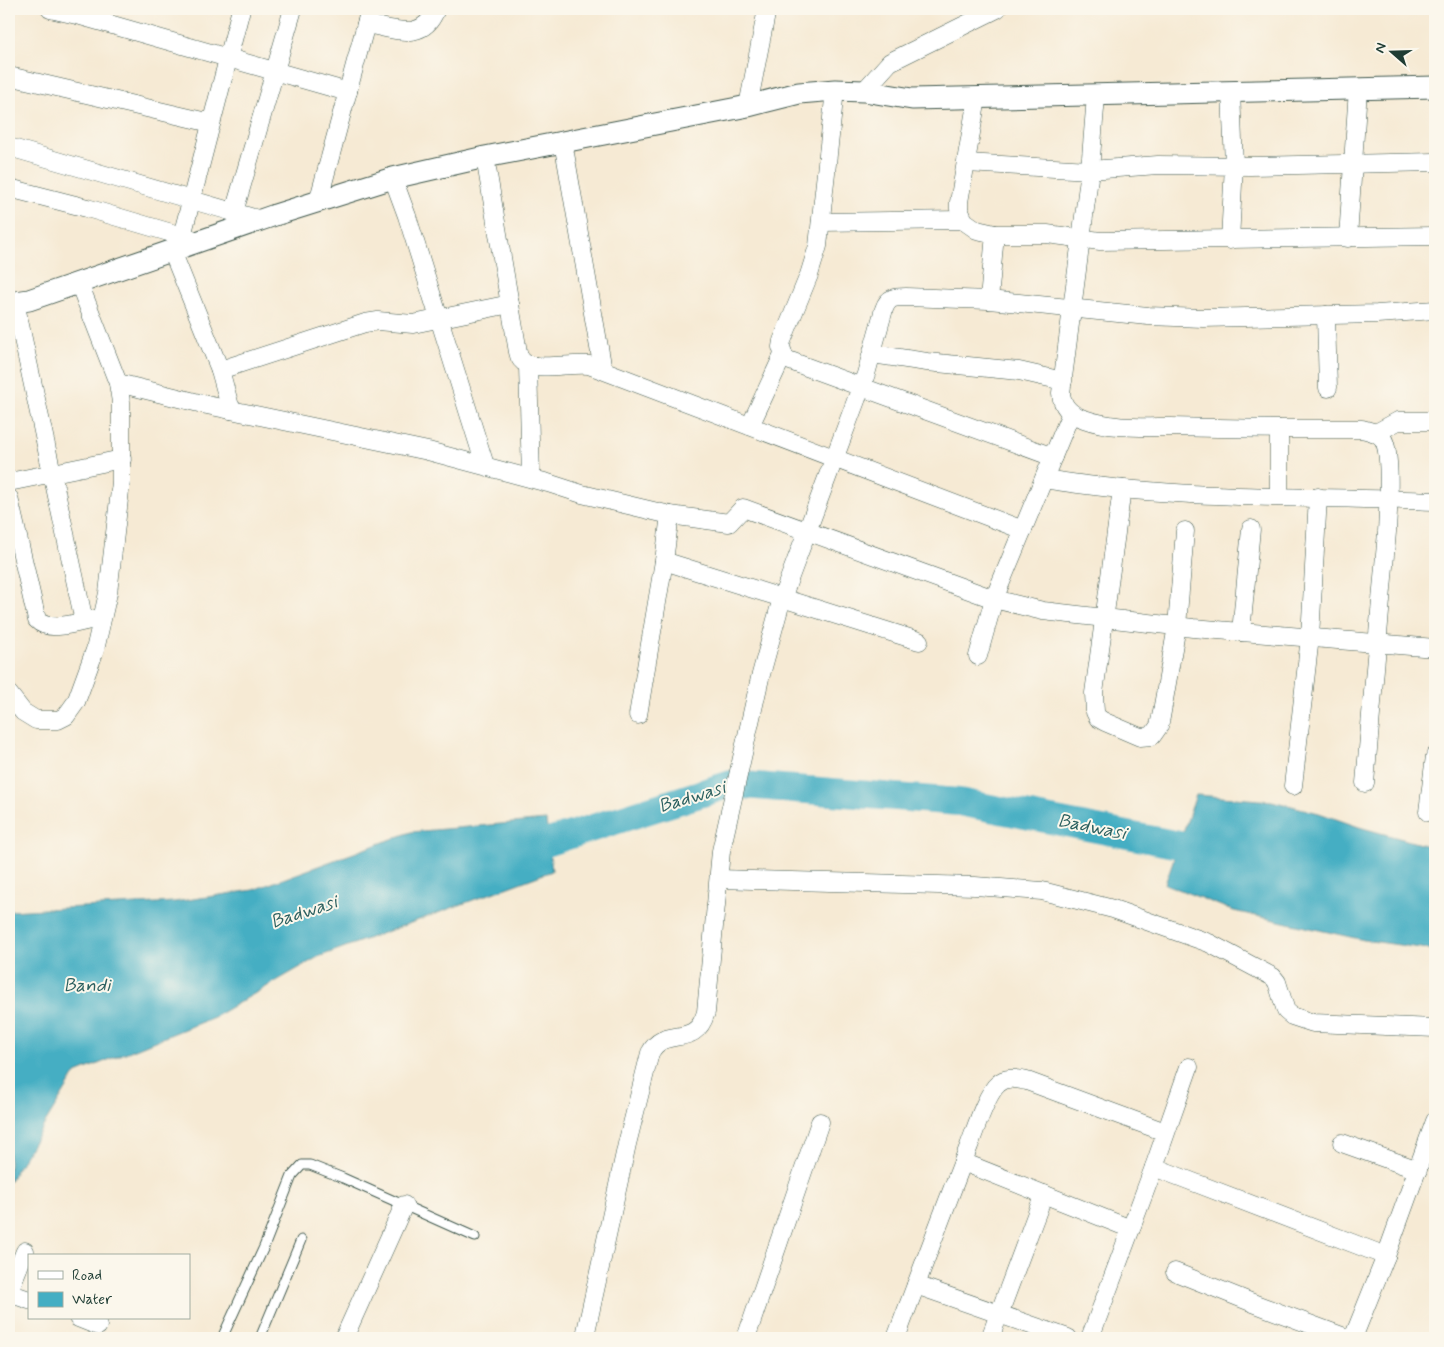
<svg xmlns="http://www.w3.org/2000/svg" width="1444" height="1347" viewBox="0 0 1444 1347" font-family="Mynerve,sans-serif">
<rect width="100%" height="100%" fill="#fbf7ec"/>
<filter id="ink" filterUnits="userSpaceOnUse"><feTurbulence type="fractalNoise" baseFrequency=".02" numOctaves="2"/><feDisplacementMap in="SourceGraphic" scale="10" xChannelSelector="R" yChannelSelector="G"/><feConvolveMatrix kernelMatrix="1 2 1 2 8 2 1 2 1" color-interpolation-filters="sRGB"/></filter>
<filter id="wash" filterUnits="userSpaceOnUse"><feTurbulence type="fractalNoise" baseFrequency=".0096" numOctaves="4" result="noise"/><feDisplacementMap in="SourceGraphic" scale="20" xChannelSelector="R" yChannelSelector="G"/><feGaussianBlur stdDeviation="1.12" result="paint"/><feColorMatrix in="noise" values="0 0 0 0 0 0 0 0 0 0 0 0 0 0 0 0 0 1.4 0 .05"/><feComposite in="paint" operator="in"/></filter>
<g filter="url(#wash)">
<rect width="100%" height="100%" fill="#f6ead4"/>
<g fill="#44aec3" stroke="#32767c">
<path d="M1196 795 1272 801 1319 813 1359 827 1435 848V950L1364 940 1234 911 1165 884Z"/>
<path d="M546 820 552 871 318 957 214 1017 76 1073 9 1182V911L174 902 253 890 411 832Z"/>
</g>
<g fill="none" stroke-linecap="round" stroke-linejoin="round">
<path stroke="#44aec3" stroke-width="28" d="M514 853 731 784 959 802 1215 852"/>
</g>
</g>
<g filter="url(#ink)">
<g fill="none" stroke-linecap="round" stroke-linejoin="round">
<defs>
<g id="service">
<path d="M222 1338 264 1247 292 1176 302 1165H310L343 1178 475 1237"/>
<path d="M260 1338 301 1240"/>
</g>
<g id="minor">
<path d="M50 9 81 16 348 92"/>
<path d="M366 24C395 29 423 43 436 9"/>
<path d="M9 76 211 123"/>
<path d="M835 90 818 246 809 275 782 341 781 347 785 359 1053 457"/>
<path d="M864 91 890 62 997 9"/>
<path d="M1096 96 1090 170 1061 393C1062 407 1071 415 1084 419 1111 429 1143 427 1171 427 1235 429 1298 429 1362 429 1369 431 1378 432 1383 439 1392 453 1388 513 1387 532L1365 783"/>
<path d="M977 98 959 202V209L964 221 977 230 995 234H1047L1100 241 1435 236"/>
<path d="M748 106 767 9"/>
<path d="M563 142 603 370"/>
<path d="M9 147 261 220"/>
<path d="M485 157 518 352C519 358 522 362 527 364 540 370 573 363 589 365L1023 530"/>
<path d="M966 163 1090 170 1158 165 1250 166 1435 162"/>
<path d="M393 178 407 216 485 465"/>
<path d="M9 188 87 208 192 239"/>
<path d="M318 202 370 9"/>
<path d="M234 212 293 9"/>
<path d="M821 222 961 220 964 221"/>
<path d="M182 236 241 9"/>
<path d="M1348 238 1358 89"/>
<path d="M1230 240 1234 165 1231 92"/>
<path d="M172 251 220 370 231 410"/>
<path d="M989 300 995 234"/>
<path d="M15 302 84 621"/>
<path d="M1326 315 1328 388"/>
<path d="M872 354 927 362 1019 371 1063 381"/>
<path d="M528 365 531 478"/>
<path d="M220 370 365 323 378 321 413 324 510 304"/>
<path d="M118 383 207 405 428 451 548 483 582 494 670 515 729 523 743 508 994 599 1043 611 1193 628 1435 648"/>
<path d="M750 426 783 355"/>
<path d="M1376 433 1398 421H1435"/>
<path d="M1044 479C1173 500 1305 496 1435 501"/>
<path d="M9 482 122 459"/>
<path d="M1122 489 1094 693 1095 712 1098 718 1105 722 1140 737 1152 736 1159 726 1161 717 1177 626 1185 531"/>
<path d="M1279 496V429"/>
<path d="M9 498 37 620C49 633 79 622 95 619"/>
<path d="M664 561 919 641"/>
<path d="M1241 632 1251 529"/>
<path d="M978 656 994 599 1071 413"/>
<path d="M9 694 23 712 36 720H58L66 716 76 702 95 650 108 593 121 482V402L118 383 79 283"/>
<path d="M638 715 664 561 670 515"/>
<path d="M1293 786 1310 637 1318 497"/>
<path d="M1428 812 1435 756"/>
<path d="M719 879 975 886 1042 891 1113 909 1209 943 1273 977 1277 982 1286 1011 1292 1016 1313 1023 1435 1028"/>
<path d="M1342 1143 1418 1170"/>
<path d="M963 1162 1131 1229"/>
<path d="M1154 1167 1386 1256"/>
<path d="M1175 1272 1253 1303 1347 1338"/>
<path d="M916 1285 1068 1338"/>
<path d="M9 1291 25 1251"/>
<path d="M9 1293 29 1300"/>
<path d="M78 1318 98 1326"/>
<path d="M585 1336 627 1144 650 1053C665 1024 695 1051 706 1012L721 851 760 678 782 598 866 374 884 309C888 297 895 297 906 297L989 300 1148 316 1203 318 1377 314 1435 310"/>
<path d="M344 1338 404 1205"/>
<path d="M746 1338 820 1122"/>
<path d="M896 1338C920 1274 944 1210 969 1146 975 1131 986 1094 998 1084 1006 1076 1017 1079 1027 1081L1165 1132"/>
<path d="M990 1338 1044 1194"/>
<path d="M1090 1338 1154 1167 1189 1067"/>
<path d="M1353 1338 1386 1256 1435 1121"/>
</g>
<path id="tertiary" d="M9 303 29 300 275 215 393 178 485 157 748 106 799 93 835 90 864 91 912 99 1435 87"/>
</defs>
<use href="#service" stroke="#3f574c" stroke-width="11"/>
<use href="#minor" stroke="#3f574c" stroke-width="19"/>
<use href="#tertiary" stroke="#3f574c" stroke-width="23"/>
<use href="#service" stroke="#fff" stroke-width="9"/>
<use href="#minor" stroke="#fff" stroke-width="18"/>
<use href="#tertiary" stroke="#fff" stroke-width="21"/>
</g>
</g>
<g text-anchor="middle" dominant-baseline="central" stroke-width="4" stroke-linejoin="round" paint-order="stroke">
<g font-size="19" font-style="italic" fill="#2a5f5f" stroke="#fbf7ec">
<text transform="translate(692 797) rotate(-17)">Badwasi</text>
<text transform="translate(1092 827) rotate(11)">Badwasi</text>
<text transform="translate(304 912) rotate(-18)">Badwasi</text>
<text x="87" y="985">Bandi</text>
</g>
</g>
<rect width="1444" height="1347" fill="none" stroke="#fbf7ec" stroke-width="30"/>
<rect x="28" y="1254" width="162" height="65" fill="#fbf7ec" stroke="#a3ada2"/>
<rect x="38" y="1271" width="25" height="8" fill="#ffffff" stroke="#a3ada2"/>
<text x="72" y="1280" font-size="15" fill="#1f3d34">Road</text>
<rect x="38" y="1292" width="25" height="15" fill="#44aec3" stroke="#a3ada2"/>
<text x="72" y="1304" font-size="15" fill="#1f3d34">Water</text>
<g transform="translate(1392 52) rotate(290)" stroke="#fbf7ec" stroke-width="4" paint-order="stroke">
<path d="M0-4L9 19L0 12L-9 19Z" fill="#1f3d34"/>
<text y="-8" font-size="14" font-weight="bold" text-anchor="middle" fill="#1f3d34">N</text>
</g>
</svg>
